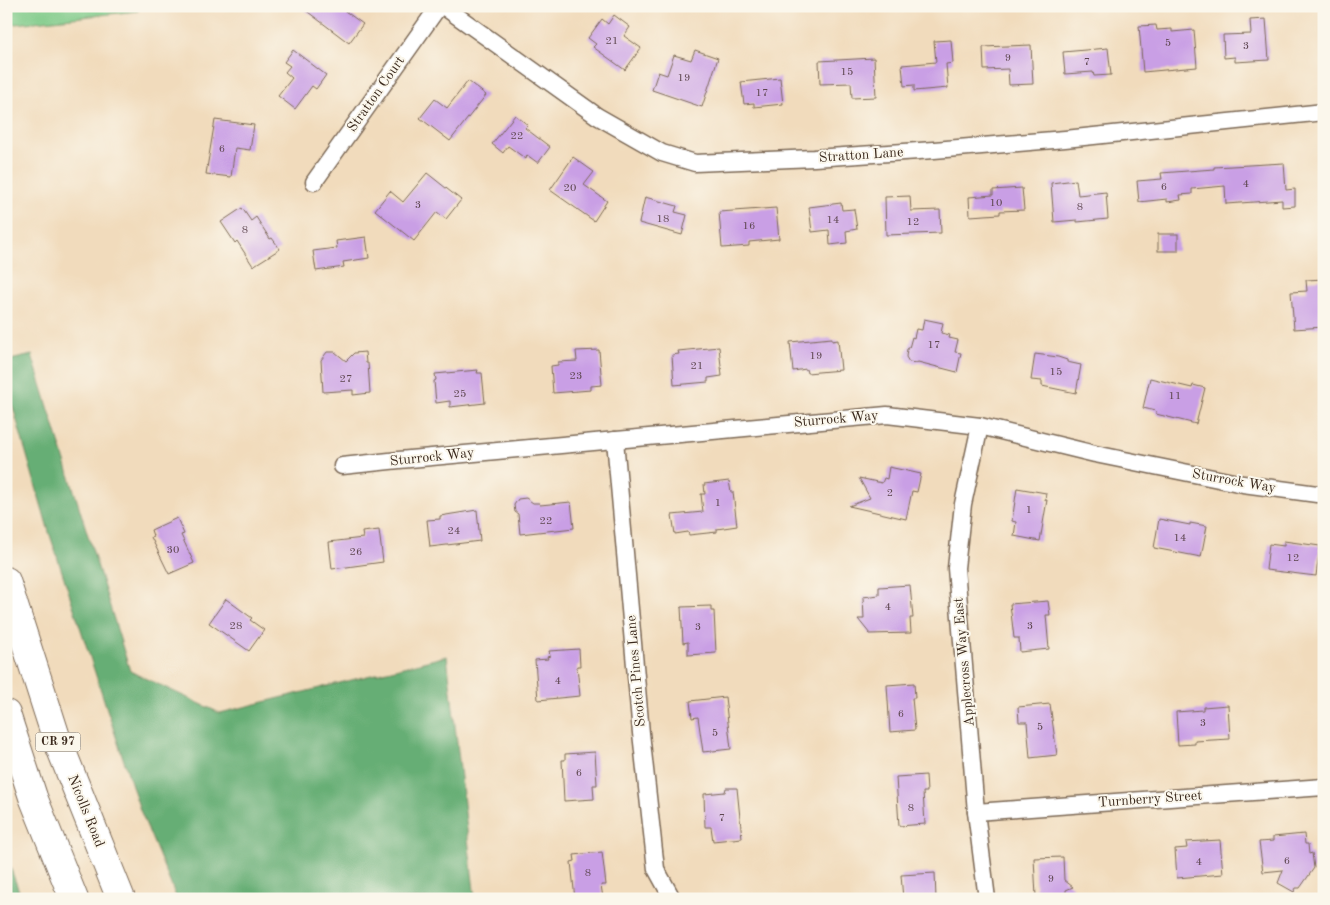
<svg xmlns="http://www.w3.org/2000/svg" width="1330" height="905" viewBox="0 0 1330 905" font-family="'Old Standard TT',serif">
<rect width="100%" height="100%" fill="#fbf7ec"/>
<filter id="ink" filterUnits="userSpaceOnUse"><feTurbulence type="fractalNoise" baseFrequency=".02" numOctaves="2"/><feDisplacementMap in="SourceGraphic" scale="10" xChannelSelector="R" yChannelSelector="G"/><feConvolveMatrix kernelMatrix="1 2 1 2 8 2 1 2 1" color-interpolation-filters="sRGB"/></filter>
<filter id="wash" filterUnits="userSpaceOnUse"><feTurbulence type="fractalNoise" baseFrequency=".0096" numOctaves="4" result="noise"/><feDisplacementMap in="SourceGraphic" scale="20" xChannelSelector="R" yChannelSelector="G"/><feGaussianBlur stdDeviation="1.12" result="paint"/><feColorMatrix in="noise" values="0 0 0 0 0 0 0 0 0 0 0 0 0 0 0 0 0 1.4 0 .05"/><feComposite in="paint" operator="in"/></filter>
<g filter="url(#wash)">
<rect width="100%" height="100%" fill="#f1dbbc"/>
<path fill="#7eca88" stroke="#5c7a53" d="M6 6H138V11L6 25Z"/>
<g fill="#66ae74" stroke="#506c49">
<path d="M32 355 130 671 220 713 447 656 475 899H177L140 810 49 532 6 383V361Z"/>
<path d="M6 856 22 899H6Z"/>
</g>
<g id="blocks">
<g fill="#c99fe5">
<path d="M300 6H338L363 24 349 43Z"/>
<path d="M614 15 630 27 624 36 641 48 625 70 593 47 596 44 588 38 602 19 608 24Z"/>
<path d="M1266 19 1269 60 1235 62V57L1224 58 1223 35 1251 34 1250 20Z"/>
<path d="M1156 25 1157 30 1172 29V32L1194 30 1197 67 1143 72 1139 26Z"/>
<path d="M951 40 953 63 946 64 948 88 914 91V85L904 86 902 65 936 62 934 41Z"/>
<path d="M1031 45 1033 84 1009 85 1008 69 984 70 983 47Z"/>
<path d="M1108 48 1111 75 1094 76 1093 72 1065 74 1063 52Z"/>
<path d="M293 50 326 75 316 89 312 86 295 109 278 96 292 78 285 72 290 66 284 62Z"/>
<path d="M695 50 718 58 702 107 652 90 658 72 667 75 674 55 691 60Z"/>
<path d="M874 58 876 97 852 98 851 83 820 84 819 61Z"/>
<path d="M780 78 783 104 754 107V103L744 104 741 82Z"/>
<path d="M468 81 486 95 450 141 420 118 435 99 447 108Z"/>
<path d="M515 115 528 125 525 128 550 147 538 163 527 155 526 159 508 146 503 153 492 144Z"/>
<path d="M215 120 254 125 250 150 235 148 231 177 206 174Z"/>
<path d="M573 157 594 172 584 185 607 201 594 221 550 190Z"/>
<path d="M1284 163 1286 190 1295 189V206L1282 207V200L1226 204 1225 186 1192 189V194L1180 195 1181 200 1167 202V199L1139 202 1137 181 1162 179 1161 173 1214 169V167Z"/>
<path d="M427 173 461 200 446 219 437 212 414 241 375 210 390 191 403 202Z"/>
<path d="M1076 180 1078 195 1106 192 1108 219 1077 222V220L1054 222 1051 183Z"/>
<path d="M1022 188 1024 210 1000 211V214L970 216 969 197 993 195V190Z"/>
<path d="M910 196 911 211 940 210 941 233 886 235 885 197Z"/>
<path d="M645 197 677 206 675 212 687 215 682 235 639 223Z"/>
<path d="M841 203 842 210 854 209 857 229 846 231 847 243 830 245 829 230 812 232 809 207Z"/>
<path d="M242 208 251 221 256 217 270 239 272 238 280 249 253 266 237 241 235 243 221 222Z"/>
<path d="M776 208 779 239 749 242V246L722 248 719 212Z"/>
<rect x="1158" y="234" width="20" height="17"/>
<path d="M366 237 369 258 343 262 344 267 316 271 313 251 337 248 336 241Z"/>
<path d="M1324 279V327L1294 329 1291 292 1307 291 1306 280Z"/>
<path d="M924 319 943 323 941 333 950 335 949 338 958 340 955 352 961 353 957 372 918 362 916 363 909 362 906 357 907 349 909 348 912 337 914 338 916 329 922 330Z"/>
<path d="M832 338V341L838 340 841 370 807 373 806 369 793 371 790 342Z"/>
<path d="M719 347 722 376 708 378V382L674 385 672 355 679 354 678 351Z"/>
<path d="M599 350 602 385 591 386V390L553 393 551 366 558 365V362L577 361 576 351Z"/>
<path d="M327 352H335L346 361 354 353 365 352 366 363H368L370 393 353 395V390L323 392 321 360Z"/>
<path d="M1035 354 1058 357 1067 360V362L1081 365 1076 393 1042 386V381L1031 380Z"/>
<path d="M478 370 477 373H482L485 403 450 407V401L436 403 434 381 436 380 435 374Z"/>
<path d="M1150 378 1192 388 1193 385 1205 388 1196 424 1156 414V411L1143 408Z"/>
<path d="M889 467 921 474 917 492 912 491 906 519 849 506 870 498 859 478 882 483 884 478 887 479Z"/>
<path d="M729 481 731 492H733L737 526 717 529V532L689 535 688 532 675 534 672 515 703 512 701 494H705L704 484Z"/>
<path d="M1017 488 1046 493 1045 500H1047L1040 541 1014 536 1016 522 1012 521Z"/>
<path d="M526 498 533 503H539L540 505 571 502 574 528 520 534 518 514 515 512 514 505 518 499Z"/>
<path d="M477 510 480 541 430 547 427 520 440 519V516Z"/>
<path d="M177 518 184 534 181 535 194 563 169 574 151 537 153 536 151 530Z"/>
<path d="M1159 519 1190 525V523L1207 526 1201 557 1154 548Z"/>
<path d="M379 530 383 562 332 569 329 542 363 538 362 532Z"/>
<path d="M1284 541 1320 546 1316 576 1266 570 1269 544 1284 546Z"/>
<path d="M910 585 913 618H910L911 633 870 634 858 619H864L863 597 879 595V587Z"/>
<path d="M226 599 252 618 250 620 264 630 249 651 209 623Z"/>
<path d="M1048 601 1050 615H1046L1049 649 1020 652 1019 638H1014L1010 604Z"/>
<path d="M711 606V611H714L716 653 688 655V642L683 643 681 607Z"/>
<path d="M579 649 580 666H577L580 696 538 700 535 660 548 659 547 657 550 656 549 651Z"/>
<path d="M914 683 915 698H912L915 730 890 732 887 685Z"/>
<path d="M725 697 731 749 703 752 698 717 692 718 690 701Z"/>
<path d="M1050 704 1057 755 1030 758 1027 722H1019L1018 707Z"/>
<path d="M1228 705 1230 739 1195 741V744L1178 745 1176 712 1203 710V707Z"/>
<path d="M595 752 597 785H593L594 799 564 801 562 760H565V754Z"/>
<path d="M926 775 927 792H923L925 824 899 826 896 777Z"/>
<path d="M726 788H737L742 838 713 841 711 827H705L704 794 725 792Z"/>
<path d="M1304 834 1305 844H1308L1309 854 1312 853 1314 868 1300 888H1296L1294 892 1278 883 1283 870 1263 872 1259 842 1273 841V837Z"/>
<path d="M1220 840 1223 874 1177 878 1175 849 1187 848 1186 842Z"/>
<path d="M602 852 606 885H601L603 898 575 899 571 862 575 861 574 855Z"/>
<path d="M1063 857 1064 880 1073 887 1066 890V899H1039V896L1036 897 1034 858Z"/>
<path d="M935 873 936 899H903L901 875Z"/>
</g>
</g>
</g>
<g filter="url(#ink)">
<use href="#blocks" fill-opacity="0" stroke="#7b6855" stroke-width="1"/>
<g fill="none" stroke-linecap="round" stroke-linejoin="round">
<defs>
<g id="minor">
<path d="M443 6 597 116 662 153 695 163 814 158 934 150 1065 139 1324 112"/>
<path d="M314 182 439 6"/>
<path d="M980 426 963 504 956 568 976 812 987 899"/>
<path d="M615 440 641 733 656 869 672 898"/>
<path d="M342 466 399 460 887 415 980 426 1095 454 1243 484 1317 494 1324 493"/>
<path d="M976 812 1324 787"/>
</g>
<g id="trunk">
<path d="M6 581 56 737 121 899"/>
<path d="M6 714 33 797 74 899"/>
</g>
</defs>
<use href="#minor" stroke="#7b6855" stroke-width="19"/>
<use href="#trunk" stroke="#7b6855" stroke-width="30"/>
<use href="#minor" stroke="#fff" stroke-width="16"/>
<use href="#trunk" stroke="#fff" stroke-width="28"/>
</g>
</g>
<g text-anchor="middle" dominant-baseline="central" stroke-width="4" stroke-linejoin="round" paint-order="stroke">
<g font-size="11" fill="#5e4750">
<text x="612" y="41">21</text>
<text x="1168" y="43">5</text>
<text x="1246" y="46">3</text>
<text x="1008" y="58">9</text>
<text x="1087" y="62">7</text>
<text x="847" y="72">15</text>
<text x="684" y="78">19</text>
<text x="762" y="93">17</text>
<text x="517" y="136">22</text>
<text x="222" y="149">6</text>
<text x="1246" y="184">4</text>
<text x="1164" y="187">6</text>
<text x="570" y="188">20</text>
<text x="996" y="203">10</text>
<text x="418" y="205">3</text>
<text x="1080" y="207">8</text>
<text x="663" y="219">18</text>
<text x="833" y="220">14</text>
<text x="913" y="222">12</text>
<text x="749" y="226">16</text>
<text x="245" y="230">8</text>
<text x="934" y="345">17</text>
<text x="816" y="356">19</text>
<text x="697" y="366">21</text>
<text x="1056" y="372">15</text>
<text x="576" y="376">23</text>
<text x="346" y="379">27</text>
<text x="460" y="394">25</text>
<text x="1175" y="396">11</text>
<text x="890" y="493">2</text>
<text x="718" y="503">1</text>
<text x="1029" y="510">1</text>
<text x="546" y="521">22</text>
<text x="454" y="531">24</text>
<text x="1180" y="538">14</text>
<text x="173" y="550">30</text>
<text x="356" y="552">26</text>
<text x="1293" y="558">12</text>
<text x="888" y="607">4</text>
<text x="236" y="626">28</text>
<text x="1030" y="626">3</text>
<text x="698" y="627">3</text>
<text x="558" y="681">4</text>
<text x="901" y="714">6</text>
<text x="1203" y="723">3</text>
<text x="1040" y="727">5</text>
<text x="715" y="733">5</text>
<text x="579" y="773">6</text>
<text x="911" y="808">8</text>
<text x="722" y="818">7</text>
<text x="1287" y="861">6</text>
<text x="1199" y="862">4</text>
<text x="588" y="873">8</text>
<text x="1051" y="879">9</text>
</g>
<rect fill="#fbf7ec" stroke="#75685c" stroke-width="1" x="35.5" y="732.5" width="45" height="19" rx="4"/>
<g font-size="12" font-weight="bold" fill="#3b2a1e">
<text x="58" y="742">CR 97</text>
</g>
<g font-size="14" fill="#3b2a1e" stroke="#fbf7ec">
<text transform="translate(376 94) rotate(-55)">Stratton Court</text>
<text transform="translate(861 155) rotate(-4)">Stratton Lane</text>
<text transform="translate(836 419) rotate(-5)">Sturrock Way</text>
<text transform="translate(432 457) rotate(-6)">Sturrock Way</text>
<text transform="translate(1234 481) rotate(10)">Sturrock Way</text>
<text transform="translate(964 662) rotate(-95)">Applecross Way East</text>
<text transform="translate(636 671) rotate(-95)">Scotch Pines Lane</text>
<text transform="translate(1150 799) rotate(-4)">Turnberry Street</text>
<text transform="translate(86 811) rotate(68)">Nicolls Road</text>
</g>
</g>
<rect width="1330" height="905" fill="none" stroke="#fbf7ec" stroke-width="25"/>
</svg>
